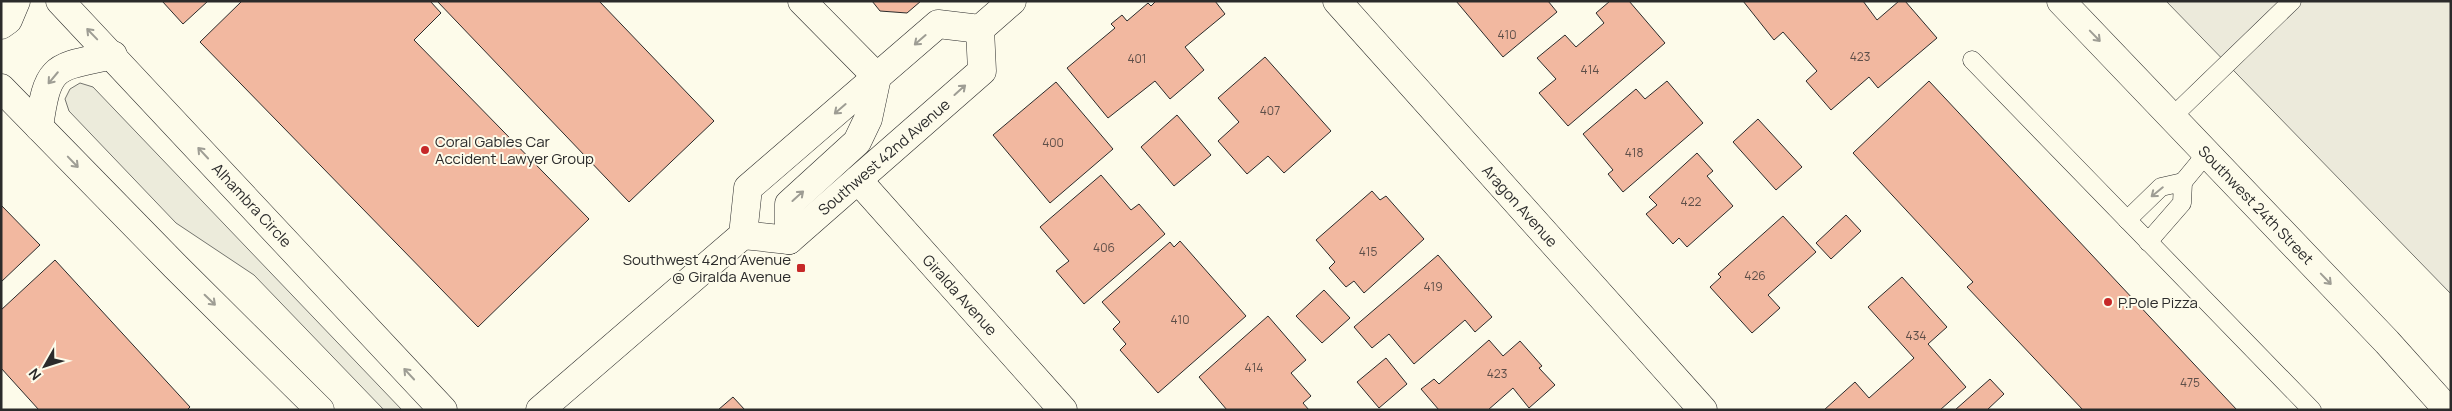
<svg xmlns="http://www.w3.org/2000/svg" width="2452" height="411" viewBox="0 0 2452 411" font-family="Manrope,sans-serif">
<rect width="100%" height="100%" fill="#fdfbea"/>
<path fill="#ecebdb" stroke="#74746e" d="M80 83 93 87 402 410H384L254 275 176 223 69 111 65 99 70 89Z"/>
<path fill="#eceadb" stroke="#74746e" d="M2166 1H2451V294Z"/>
<g fill="#f2b8a0" stroke="#2b2b2b">
<path d="M162 1H208L183 24Z"/>
<path d="M242 1H430L441 13 414 40 589 219 478 327 200 42Z"/>
<path d="M437 1H599L714 121 629 202Z"/>
<path d="M872 1H921L907 13 880 11Z"/>
<path d="M1156 1H1215L1225 14 1185 47 1204 70 1170 99 1155 81 1108 118 1067 68 1115 28 1111 24 1122 15 1127 21 1148 3 1151 6Z"/>
<path d="M1456 1H1548L1557 12 1503 57Z"/>
<path d="M1610 1H1629L1665 43 1568 126 1539 93 1556 79 1537 58 1565 35 1576 47 1604 23 1596 13Z"/>
<path d="M1743 1H1863L1877 20 1899 1H1905L1937 38 1878 88 1869 77 1831 110 1806 81 1817 71 1783 32 1774 40Z"/>
<path d="M1265 57 1331 131 1284 173 1268 156 1247 174 1218 141 1239 122 1218 98Z"/>
<path d="M1667 81 1703 123 1623 192 1608 174 1613 170 1583 134 1636 89 1645 99Z"/>
<path d="M1929 81 2237 410H2083L1967 287 1973 282 1853 153Z"/>
<path d="M1056 82 1113 149 1050 203 993 135Z"/>
<path d="M1177 115 1211 155 1174 186 1141 147Z"/>
<path d="M1758 119 1802 167 1776 190 1733 142Z"/>
<path d="M1697 153 1713 171 1707 176 1733 206 1687 247 1679 238 1673 244 1646 214 1657 205 1649 197Z"/>
<path d="M1101 175 1131 210 1139 204 1165 234 1084 304 1056 271 1069 261 1040 227Z"/>
<path d="M1372 191 1380 200 1386 196 1424 239 1364 293 1354 281 1346 287 1329 268 1335 262 1316 240Z"/>
<path d="M1 205 40 245 1 282Z"/>
<path d="M1846 215 1861 231 1831 259 1816 243Z"/>
<path d="M1783 216 1816 252 1768 295 1780 308 1752 333 1710 287 1721 277 1718 274Z"/>
<path d="M1180 241 1246 316 1158 393 1120 350 1126 344 1113 329 1120 322 1102 302 1170 242 1174 247Z"/>
<path d="M1438 255 1492 317 1475 332 1465 320 1414 364 1389 334 1372 348 1354 327Z"/>
<path d="M55 260 190 407 187 410H39L1 368V310Z"/>
<path d="M1902 277 1947 327 1928 344 1966 387 1940 410H1824L1855 382 1869 398 1914 358 1868 307Z"/>
<path d="M1324 290 1350 318 1322 343 1296 316Z"/>
<path d="M1268 316 1306 360 1291 373 1311 396 1303 403 1309 410H1227L1199 377Z"/>
<path d="M1489 340 1503 356 1520 341 1542 366 1539 368 1555 385 1529 408 1513 388 1488 410H1439L1421 389 1434 379 1439 384Z"/>
<path d="M1386 358 1407 384 1379 408 1357 382Z"/>
<path d="M1990 379 2004 394 1987 410H1955Z"/>
<path d="M733 397 745 410H718Z"/>
</g>
<g fill="none" stroke-linecap="round" stroke-linejoin="round">
<defs>
<g id="service">
<path d="M1972 60 2312 410"/>
<path d="M2172 117 2292 1"/>
<path d="M2183 182 2207 153"/>
<path d="M2127 220 2161 187 2183 182 2182 203 2148 242"/>
</g>
<g id="minor">
<path d="M802 1 877 77"/>
<path d="M1337 1 1703 410"/>
<path d="M858 180 1063 410"/>
</g>
<g id="tertiary">
<path d="M60 1 443 410"/>
<path d="M2061 1 2387 342 2448 410"/>
<path d="M1 25 8 20 16 1"/>
<path d="M1 88 175 266 320 410"/>
<path d="M39 127C48 64 53 68 113 55"/>
</g>
<g id="primary">
<path d="M743 235 789 240 982 71 980 29"/>
<path d="M789 240V204L857 142 868 119 877 77"/>
<path d="M540 410 743 235 748 188 938 24 980 29 1012 1"/>
</g>
</defs>
<use href="#service" stroke="#2b2b2b" stroke-width="19"/>
<use href="#minor" stroke="#2b2b2b" stroke-width="29"/>
<use href="#tertiary" stroke="#2b2b2b" stroke-width="29"/>
<use href="#primary" stroke="#2b2b2b" stroke-width="29"/>
<use href="#service" stroke="#fdfbea" stroke-width="18"/>
<use href="#minor" stroke="#fdfbea" stroke-width="28"/>
<use href="#tertiary" stroke="#fdfbea" stroke-width="28"/>
<use href="#primary" stroke="#fdfbea" stroke-width="28"/>
</g>
<defs><path id="oneway-shaft" d="M-6 0H5M1.5-3L5.5 0L1.5 3" fill="none" stroke-width="1.6" stroke-linecap="round" stroke-linejoin="round" transform="scale(1.25)"/></defs>
<g stroke="#9e9d94">
<use href="#oneway-shaft" transform="translate(92 34) rotate(-134)"/>
<use href="#oneway-shaft" transform="translate(2095 36) rotate(46)"/>
<use href="#oneway-shaft" transform="translate(920 40) rotate(139)"/>
<use href="#oneway-shaft" transform="translate(53 78) rotate(130)"/>
<use href="#oneway-shaft" transform="translate(960 90) rotate(-42)"/>
<use href="#oneway-shaft" transform="translate(840 109) rotate(139)"/>
<use href="#oneway-shaft" transform="translate(203 153) rotate(-133)"/>
<use href="#oneway-shaft" transform="translate(73 162) rotate(46)"/>
<use href="#oneway-shaft" transform="translate(2157 192) rotate(141)"/>
<use href="#oneway-shaft" transform="translate(798 196) rotate(-42)"/>
<use href="#oneway-shaft" transform="translate(2326 279) rotate(46)"/>
<use href="#oneway-shaft" transform="translate(210 300) rotate(44)"/>
<use href="#oneway-shaft" transform="translate(409 374) rotate(-133)"/>
</g>
<g fill="#c62828" stroke="#fdfbea" stroke-width="2">
<circle cx="425" cy="150" r="5"/>
<rect x="796" y="263" width="10" height="10" rx="2.5"/>
<circle cx="2108" cy="302" r="5"/>
</g>
<g text-anchor="middle" dominant-baseline="central" stroke-width="4" stroke-linejoin="round" paint-order="stroke">
<g font-size="12" fill="#5d4e48">
<text x="1507" y="34">410</text>
<text x="1860" y="56">423</text>
<text x="1137" y="58">401</text>
<text x="1590" y="69">414</text>
<text x="1270" y="110">407</text>
<text x="1053" y="142">400</text>
<text x="1634" y="152">418</text>
<text x="1691" y="201">422</text>
<text x="1104" y="247">406</text>
<text x="1368" y="251">415</text>
<text x="1755" y="275">426</text>
<text x="1433" y="286">419</text>
<text x="1180" y="319">410</text>
<text x="1916" y="335">434</text>
<text x="1254" y="367">414</text>
<text x="1497" y="373">423</text>
<text x="2190" y="382">475</text>
</g>
<g font-size="15" fill="#2b2b2b" stroke="#fdfbea" text-anchor="start">
<text x="435" y="141">Coral Gables Car<tspan x="435" dy="17">Accident Lawyer Group</tspan></text>
<text x="791" y="259" text-anchor="end">Southwest 42nd Avenue<tspan x="791" dy="17">@ Giralda Avenue</tspan></text>
<text x="2118" y="302">P.Pole Pizza</text>
</g>
<g font-size="15" fill="#2b2b2b" stroke="#fdfbea">
<text transform="translate(884 157) rotate(-41)">Southwest 42nd Avenue</text>
<text transform="translate(252 205) rotate(47)">Alhambra Circle</text>
<text transform="translate(2256 205) rotate(46)">Southwest 24th Street</text>
<text transform="translate(1520 206) rotate(48)">Aragon Avenue</text>
<text transform="translate(960 295) rotate(48)">Giralda Avenue</text>
</g>
</g>
<rect width="2452" height="411" fill="none" stroke="#2b2b2b" stroke-width="5"/>
<g transform="translate(45 366) rotate(231)" stroke="#fdfbea" stroke-width="4" paint-order="stroke">
<path d="M0-4L9 19L0 12L-9 19Z" fill="#2b2b2b"/>
<text y="-8" font-size="14" font-weight="bold" text-anchor="middle" fill="#2b2b2b">N</text>
</g>
</svg>
